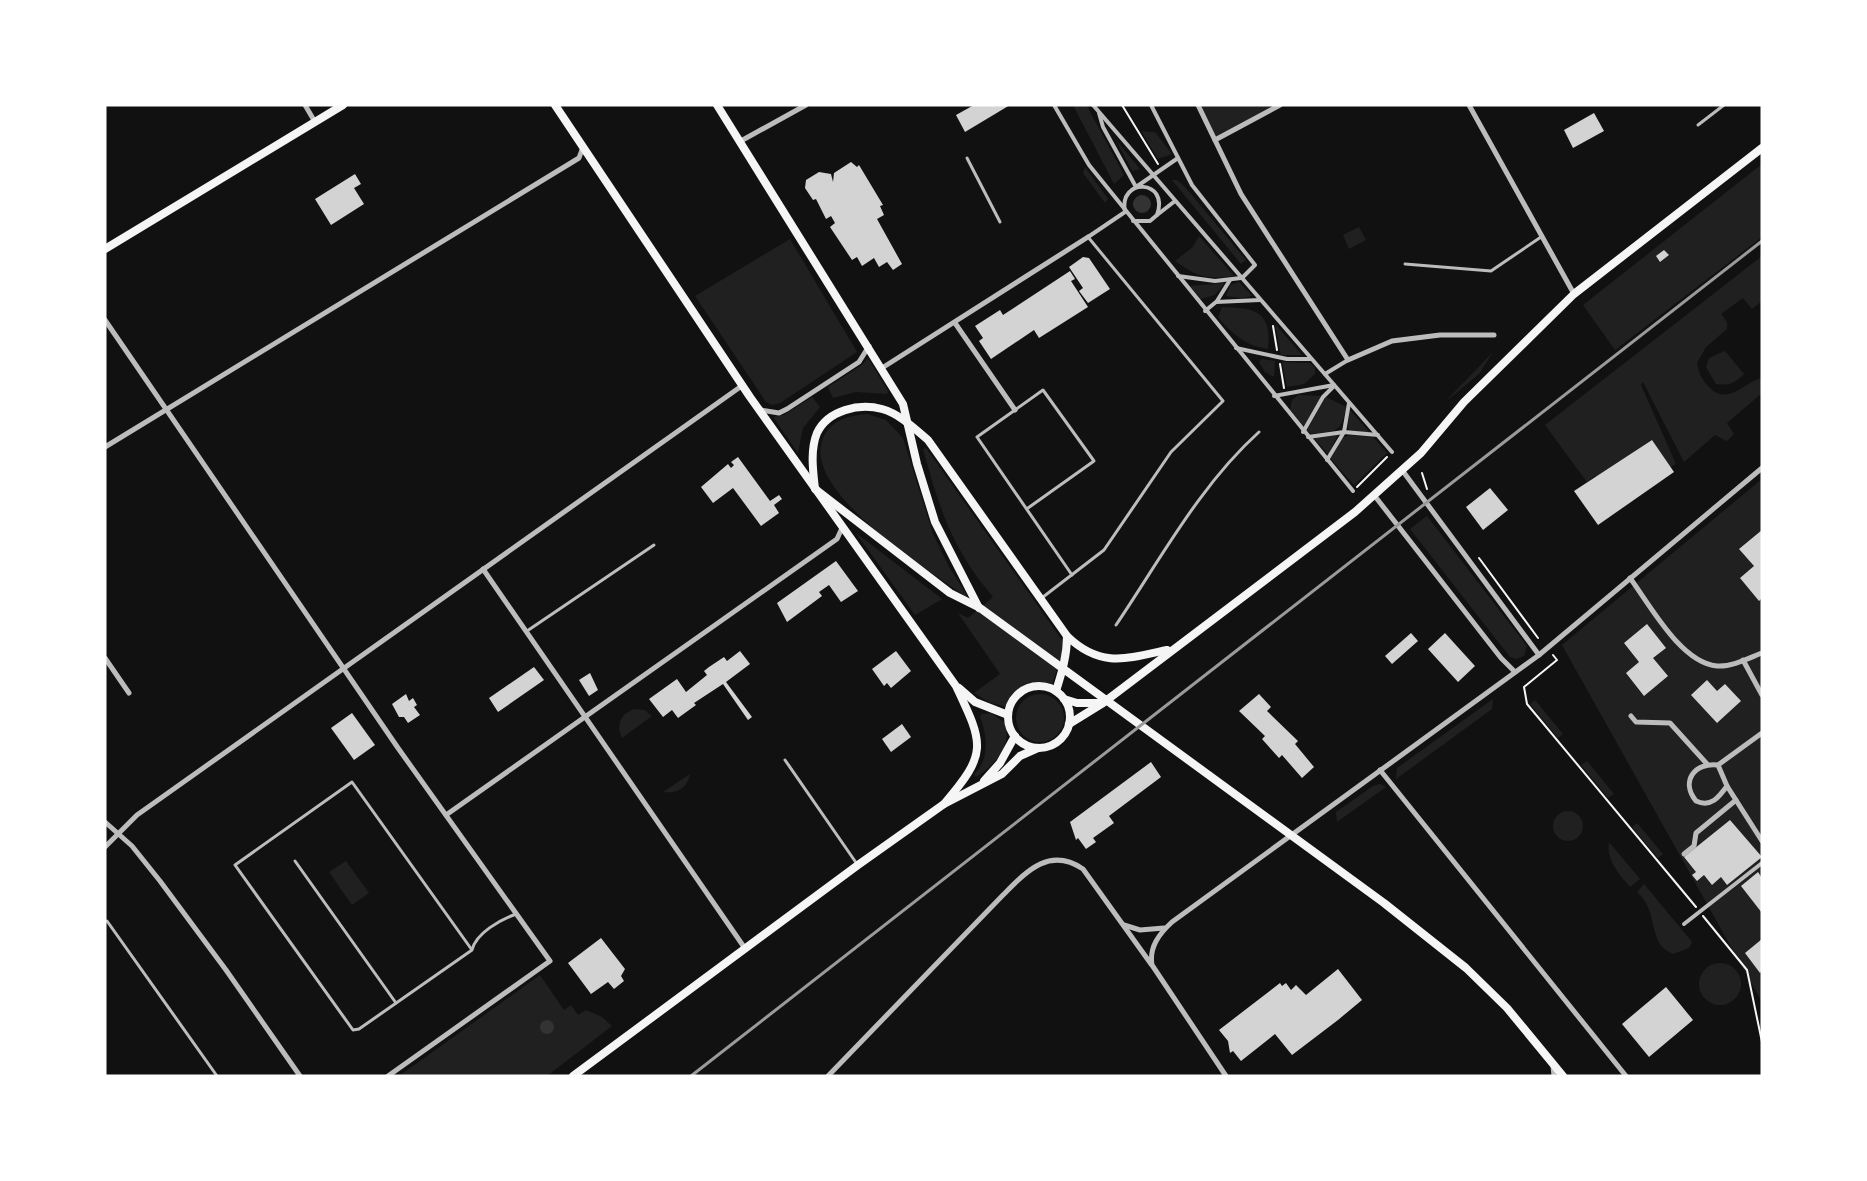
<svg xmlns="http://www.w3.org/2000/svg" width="1867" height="1181" viewBox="0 0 1867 1181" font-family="Barlow,sans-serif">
<rect width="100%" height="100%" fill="#111"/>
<g fill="#202020">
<path d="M1073 105H1086L1088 108 1124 175 1114 184Z"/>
<path d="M1198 105H1280L1215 140Z"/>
<path d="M1141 131 1155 132 1172 154 1158 159Z"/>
<path d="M1116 140 1140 169 1132 171Z"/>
<path d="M1762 164V237L1615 350 1583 305Z"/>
<path d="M1085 167 1108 199 1105 203 1083 173Z"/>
<path d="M1172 180H1177L1185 187 1246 260 1241 264Z"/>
<path d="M1359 227 1366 240 1349 249 1343 235Z"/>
<path d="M1199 236 1234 276C1206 280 1198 277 1175 261L1193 247Z"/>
<path d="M790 239 857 352 780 403 772 405 766 402 695 296Z"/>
<path d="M1762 256V301L1752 309 1743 298 1721 314 1727 322V329L1706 347 1697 363C1699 374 1702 380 1710 388 1728 406 1744 382 1762 378V393L1727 423 1734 434 1727 441 1715 435 1684 462 1643 382 1641 385 1676 464 1670 467 1651 440 1597 478 1595 476 1587 482 1545 425Z"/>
<path d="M1239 282 1252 296 1241 298 1226 296 1230 285Z"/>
<path d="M1225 283 1215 295 1201 299 1190 286Z"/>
<path d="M1222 307C1254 308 1272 310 1268 349 1246 346 1232 334 1218 317Z"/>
<path d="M1275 324 1302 355H1281Z"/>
<path d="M1725 351 1744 374C1735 383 1729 386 1716 384L1706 367 1709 358Z"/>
<path d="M1493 352 1479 374 1444 403Z"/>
<path d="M868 358 888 391 887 394 856 392 833 398 828 387 862 365Z"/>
<path d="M1262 359 1275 361 1274 377 1265 372 1259 362Z"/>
<path d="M1282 362 1310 363 1315 368V374L1304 384 1287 387Z"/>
<path d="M1298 395 1322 396 1304 426 1290 410 1292 400Z"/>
<path d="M812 397 820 407 803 428 798 453 773 417 784 415Z"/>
<path d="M1326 397 1346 407C1341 434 1336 431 1311 434L1307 430Z"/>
<path d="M1350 410 1370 433 1350 431 1348 427Z"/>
<path d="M867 414 886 420 903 438 933 534 949 567 967 595 966 597C930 570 797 490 824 436 833 419 849 416 867 414Z"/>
<path d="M1338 435 1328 454 1314 438Z"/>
<path d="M1350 435 1373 437 1387 453 1354 485 1330 458 1342 438Z"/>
<path d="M926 448 1062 640V655L1052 684C1032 679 1014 688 1007 707L991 703 974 693 1000 674 958 613 968 618 993 597C951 547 940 510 923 449Z"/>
<path d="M1762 479V1002L1562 645Z"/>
<path d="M1427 516 1527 646 1524 656 1516 659 1510 657 1410 529Z"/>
<path d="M856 533 942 599 915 615Z"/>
<circle cx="1040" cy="718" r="24"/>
<path d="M1493 699 1492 709 1396 779 1397 768Z"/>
<path d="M1535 700 1563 734 1558 738 1530 704Z"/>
<path d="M634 709 645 710 652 716 622 738C616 725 620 714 634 709Z"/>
<path d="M991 713 1004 722C1014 744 994 766 976 777L974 774C990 761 987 734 980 717L981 714Z"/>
<path d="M1587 761 1614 794 1608 798 1581 765Z"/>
<path d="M690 774C687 788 678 794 663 792Z"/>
<path d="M1380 784 1386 787 1337 822 1336 812 1373 786Z"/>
<circle cx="1568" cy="826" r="15"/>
<path d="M1637 823 1663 854 1658 858 1632 827Z"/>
<path d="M1609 842 1640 879 1630 887C1619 874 1606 860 1609 842Z"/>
<path d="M346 861 369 893 352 905 329 872Z"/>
<path d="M1644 884 1692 942 1689 948 1673 954C1646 943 1660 912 1637 892Z"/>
<circle cx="1720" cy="984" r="21"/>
<path d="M540 975 564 1010 571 1005 578 1015 586 1010 602 1017 612 1026 547 1076H399Z"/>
</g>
<g fill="#333">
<circle cx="1142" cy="204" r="9"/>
<circle cx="547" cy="1027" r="7"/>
</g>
<g fill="#d3d3d3">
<path d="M974 105H1010L965 132 956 115Z"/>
<path d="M1594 113 1604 131 1573 148 1564 130Z"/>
<path d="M851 162 857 167 859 165 883 205 880 206 884 215 877 219 902 264 893 270 887 262 879 267 874 258 862 266 857 257 852 260 830 227 835 223 831 216 826 219 816 199 813 200 805 188 806 180 819 172 831 174 833 182 834 173Z"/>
<path d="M355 174 361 184 354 188 364 204 331 225 315 199Z"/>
<path d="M1664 250 1669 255 1660 262 1656 256Z"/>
<path d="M1083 257 1089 258 1110 289 1088 303 1079 291 1083 288 1069 267Z"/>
<path d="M1070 271 1075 279 1071 281 1088 307 1039 338 1034 330 991 359 979 341 983 338 975 326 1000 310 1003 315Z"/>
<path d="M1652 440 1674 472 1598 525 1574 491Z"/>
<path d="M738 457 770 501 779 495 782 499 774 505 779 513 761 526 733 488 713 503 701 487 728 464 731 468 734 465 731 462Z"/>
<path d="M1490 488 1508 510 1483 530 1466 507Z"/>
<path d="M1762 530V598L1759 601 1740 578 1754 566 1739 549Z"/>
<path d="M836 561 858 591 841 602 829 585 819 592 822 596 787 622 777 603Z"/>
<path d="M1647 624 1666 648 1653 658 1668 676 1644 696 1626 673 1639 662 1624 643Z"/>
<path d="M1411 633 1418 641 1392 664 1385 656Z"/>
<path d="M1445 633 1475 666 1458 682 1428 649Z"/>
<path d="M740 651 750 664 726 682 752 717 748 720 723 684 694 703 696 705 678 718 672 710 663 717 649 699 677 679 686 692 707 675 704 671 709 667 724 657 727 661Z"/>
<path d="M896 651 911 671 891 688 887 683 884 686 872 669Z"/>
<path d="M534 667 544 680 498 712 489 698Z"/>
<path d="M590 673 598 690 589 696 579 680Z"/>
<path d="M1707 680 1717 691 1725 684 1741 701 1717 723 1691 695Z"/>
<path d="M406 694 409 701 413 698 417 705 414 707 420 715 408 723 404 717H399L392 704Z"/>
<path d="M1259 694 1271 707 1267 711 1298 741 1295 744 1314 767 1302 778 1282 755 1279 758 1262 739 1265 736 1239 711Z"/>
<path d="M352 713 375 745 354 760 331 728Z"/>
<path d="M902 724 911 737 891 752 882 739Z"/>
<path d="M1151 762 1161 777 1109 816 1114 823 1093 838 1096 842 1086 849 1078 838 1076 840 1070 822Z"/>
<path d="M1730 820 1762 857 1727 885 1721 877 1712 885 1704 875 1697 881 1692 875 1696 872 1684 857Z"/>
<path d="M1758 872 1762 878V913L1741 886Z"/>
<path d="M601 938 625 969 621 976 624 981 614 989 608 982 591 994 568 963Z"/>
<path d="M1762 939V971L1760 973 1745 953Z"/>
<path d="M1338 969 1362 1000 1338 1020 1292 1055 1275 1034 1241 1061 1233 1051 1230 1053 1228 1041 1219 1030 1280 983 1282 986 1286 983 1291 990 1296 985 1306 995Z"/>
<path d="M1666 987 1693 1020 1649 1057 1622 1024Z"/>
</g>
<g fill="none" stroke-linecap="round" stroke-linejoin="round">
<g stroke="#f5f5f5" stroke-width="2">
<path d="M1122 105 1158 164"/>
<path d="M1273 326 1277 350"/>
<path d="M1280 364 1284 388"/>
<path d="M1422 473 1427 489"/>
<path d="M1357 487 1387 457"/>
<path d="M1479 558 1538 638"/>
<path d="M1553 655 1557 660 1524 687 1527 704 1696 907"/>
<path d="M1703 916 1747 970 1762 1042"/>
</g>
<g stroke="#bcbcbc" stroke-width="3">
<path d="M1698 125 1724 105"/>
<path d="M967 158 1000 222"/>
<path d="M1405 264 1491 271 1541 237"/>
<path d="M1028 508 1094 461 1043 390 977 437 1072 575"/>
<path d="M1043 597 1104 550 1171 452 1223 401 1088 237"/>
<path d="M1116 625C1160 560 1200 485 1259 432"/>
<path d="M527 631 654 545"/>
<path d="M785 760 857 864"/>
<path d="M295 861 396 1003"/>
<path d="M105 922 107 921 217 1076"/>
<path d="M472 950 352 782 235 865 353 1030 359 1029 472 950C476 933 500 920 516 914"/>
</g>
<g stroke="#bcbcbc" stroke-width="4">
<path d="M1054 105 1089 165 1353 491"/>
<path d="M1093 105 1242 278"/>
<path d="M1151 105 1192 185 1255 265 1242 278 1392 452"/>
<path d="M1099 113 1103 127 1136 187 1178 158"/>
<path d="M1157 215 1175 201"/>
<path d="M1088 237 1125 212C1118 177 1170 179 1157 215L1150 221H1133"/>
<path d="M1178 276 1215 281 1241 278"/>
<path d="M1217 301 1230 280"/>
<path d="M1205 311 1216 302 1260 300"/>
<path d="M1236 348 1287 359H1311"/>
<path d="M1325 374 1348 360"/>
<path d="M1274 396 1334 385"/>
<path d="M1303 432 1323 397 1334 386"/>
<path d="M1308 437 1344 432 1378 435"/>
<path d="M1327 460 1344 432 1349 403"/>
<path d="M1684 924 1762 863"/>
</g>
<g stroke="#bcbcbc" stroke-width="5">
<path d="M305 105 315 122"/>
<path d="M1198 105 1241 194 1348 360 1392 341 1440 335H1494"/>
<path d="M1469 105 1574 294"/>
<path d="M1215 140 1280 105"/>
<path d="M739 142 806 105"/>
<path d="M105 320 398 748 550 961 388 1076"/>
<path d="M955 323 1015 410"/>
<path d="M882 368 1088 237"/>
<path d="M761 410 779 413 787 409 859 362 869 346"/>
<path d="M105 447 579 158 583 147"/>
<path d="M1402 470 1539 655"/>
<path d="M1374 495 1501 658 1515 672"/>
<path d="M483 569 744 947"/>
<path d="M1630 578C1650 605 1681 663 1717 666 1732 667 1749 658 1762 653"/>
<path d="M105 658 129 693"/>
<path d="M1743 660 1762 695"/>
<path d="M1631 716 1636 722 1670 723 1707 764"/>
<path d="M1762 733 1718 765 1727 786 1762 841"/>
<path d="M1718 765C1695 762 1680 781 1696 801 1711 808 1719 797 1727 786"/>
<path d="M1380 770 1626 1076"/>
<path d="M446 815 837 539 842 528"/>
<path d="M105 822 132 846 160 881 226 970 300 1076"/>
<path d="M105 847 137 815 743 385"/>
<path d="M1684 854 1694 846 1696 833 1736 800"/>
<path d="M1124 925 1140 930 1164 928"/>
<path d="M1553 1066 1554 1076"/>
<path d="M828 1076 1003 895C1026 872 1049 846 1083 869L1151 964"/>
<path d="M1226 1076 1152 965C1149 947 1159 934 1172 922L1539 655 1762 468"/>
</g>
<g stroke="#f5f5f5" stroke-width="8">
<path d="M1067 636C1100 668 1126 659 1167 650"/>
<path d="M1064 699 1077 703H1101"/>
<path d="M1069 724 1103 703 1355 512 1421 453 1464 402 1574 294 1762 148"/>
</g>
<g stroke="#f5f5f5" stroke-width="8">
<path d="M555 105 750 397 956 686C984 745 988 753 944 804"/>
<path d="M717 105 903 404 917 464 935 522 979 608"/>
<path d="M105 249 343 105"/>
<circle cx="1039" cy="717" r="31"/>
<path d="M959 688 975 702 1008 715"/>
<path d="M1056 691C1062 672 1067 656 1067 636L928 440C915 429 900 414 882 409 859 403 828 410 817 433 810 450 813 471 815 489L950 593 980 608 1384 903 1466 968 1507 1008 1563 1076"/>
<path d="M984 781 1000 763 1015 736"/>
<path d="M573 1076 858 865 944 804 1002 774 1020 756 1038 748"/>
</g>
<path stroke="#9a9a9a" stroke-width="3" d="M691 1076 1762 241"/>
</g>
<rect width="1867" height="1181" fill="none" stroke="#ffffff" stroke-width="213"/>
</svg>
